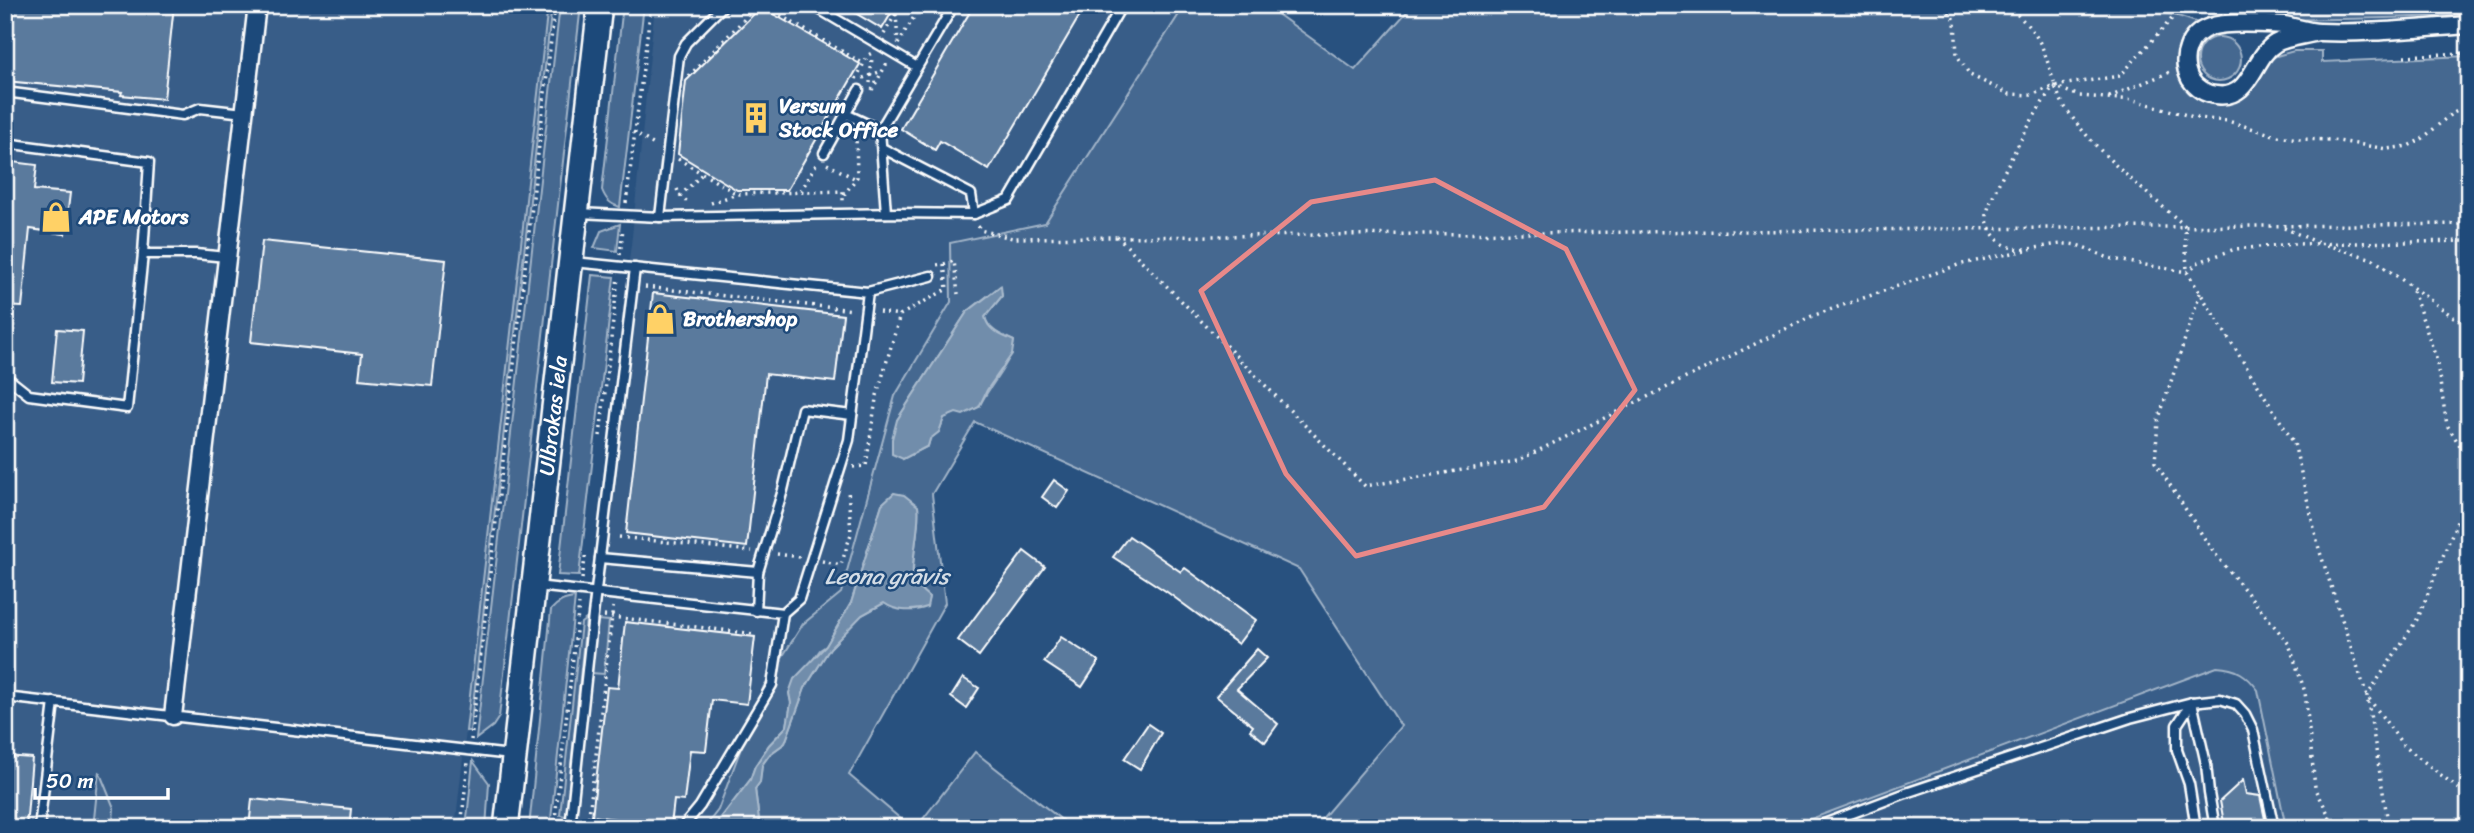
<svg xmlns="http://www.w3.org/2000/svg" width="2474" height="833" viewBox="0 0 2474 833" font-family="Sriracha,sans-serif">
<rect width="100%" height="100%" fill="#28517f"/>
<filter id="ink" filterUnits="userSpaceOnUse"><feTurbulence type="fractalNoise" baseFrequency=".0143" numOctaves="2"/><feDisplacementMap in="SourceGraphic" scale="14" xChannelSelector="R" yChannelSelector="G"/><feConvolveMatrix kernelMatrix="1 2 1 2 8 2 1 2 1" color-interpolation-filters="sRGB"/></filter>
<g filter="url(#ink)">
<g fill="#375d88">
<path d="M5 5H548L455 828H5Z"/>
<path d="M655 5H1185L1045 223 950 243 951 302 895 396 840 593 803 624 764 686 718 810 704 828H561L632 236Z"/>
<path d="M2217 667 2230 668 2240 672 2250 679 2258 690 2286 828H1787Z"/>
</g>
<g fill="#446890" stroke="#a2b4c8" stroke-width="2" fill-rule="evenodd">
<path d="M548 5H552L470 731H466Z"/>
<path d="M560 5H581L499 717 493 726 476 739Z"/>
<path d="M623 5H644L620 207C610 204 606 200 602 190Z"/>
<path d="M1185 5H1265L1355 70 1413 5H1957C1982 10 2007 7 2033 6 2087 5 2147 2 2198 23 2164 56 2172 76 2208 100L2264 67 2273 57 2294 51H2322V62L2469 56V828H2286L2258 690C2247 675 2237 668 2217 667L1787 828H1314L1401 726 1299 569 975 422 932 494 945 603 849 775 903 821 898 828H760L755 789 760 782 762 765 770 754 785 743 805 688 830 648 862 615 884 603 904 610 927 604 929 597C924 593 917 586 914 580 909 567 921 526 918 507L894 493 882 504 851 603 826 646 820 650 789 693 791 703 787 726 769 745 755 766 750 780 713 828H704L718 810 764 686 803 624 841 593 895 396 951 302 950 243 1045 223ZM1000 286 1002 296 985 317C989 331 1001 335 1014 341 1011 365 989 385 979 407L950 414 944 418 939 432 930 439 928 446 903 459 897 420 967 312Z"/>
<path d="M2221 5H2458V15C2379 19 2301 21 2222 18Z"/>
<circle cx="2219" cy="59" r="22"/>
<path d="M620 224 617 251 594 248 601 231Z"/>
<path d="M592 275 614 277 579 576 558 575Z"/>
<path d="M575 598 550 828H529L551 610C558 602 564 599 575 598Z"/>
<path d="M586 619 566 816 560 815 581 623Z"/>
<path d="M598 620 609 621 604 674 591 673Z"/>
<path d="M975 752 1072 828H916Z"/>
<path d="M473 761 489 783 486 828H466Z"/>
<path d="M99 771 114 808 113 822 94 819Z"/>
</g>
<g fill="#718dab" stroke="#aabbcd" stroke-width="2">
<path d="M1001 286 1002 296 985 317C988 331 1001 335 1014 341L1012 354 987 390 979 407 963 415 956 413 944 418 939 432 930 439 928 446 903 459 892 454V439L897 420 943 349 967 312Z"/>
<path d="M894 493 904 495 918 506C921 526 909 567 914 580 917 586 924 593 929 597L927 607C914 612 896 612 884 603L862 615 830 648 805 688 785 743 770 754 762 765 760 782 755 789 760 828H713L750 780 755 766 769 745 787 726 791 703 789 693 794 679 826 646 851 603 882 504Z"/>
</g>
<g fill="#5a7a9d" stroke="#fff" stroke-width="2">
<path d="M11 5H174L164 99 121 95 122 92 5 81Z"/>
<path d="M842 5H896L882 29Z"/>
<path d="M974 5H1086L989 170 940 141 935 150 901 129Z"/>
<path d="M761 7 860 64 787 190H737L678 154 686 81Z"/>
<path d="M5 161 37 165 34 190 70 193 65 234 30 229 22 307 5 306Z"/>
<path d="M262 241 446 260 432 386 359 379 362 354 251 342Z"/>
<path d="M653 293 843 315 835 382 766 374 747 547 626 533Z"/>
<path d="M57 329 83 331 78 384 52 382Z"/>
<path d="M1054 480 1069 491 1057 508 1042 497Z"/>
<path d="M1129 536 1181 572 1185 568 1256 620 1238 644 1167 592 1113 557Z"/>
<path d="M1024 551 1045 567 979 656 958 640Z"/>
<path d="M625 622 755 637 747 704 712 700 706 751 690 750 684 801 674 800 671 826 592 816 607 687 618 688Z"/>
<path d="M1061 637 1099 661 1082 687 1044 662Z"/>
<path d="M1257 649 1267 658 1237 689 1278 724 1265 742 1250 730 1253 726 1216 696Z"/>
<path d="M963 678 979 688 966 708 951 697Z"/>
<path d="M1148 724 1161 733 1140 769 1124 759Z"/>
<path d="M5 756 32 758 26 828H5Z"/>
<path d="M2243 780 2246 794 2260 796 2267 828H2225L2220 801Z"/>
<path d="M252 799 351 809 349 828H249Z"/>
</g>
<g fill="none" stroke-linecap="round" stroke-linejoin="round">
<defs>
<g id="lane">
<path d="M812 5 917 67"/>
<path d="M5 92 183 115 200 108 244 113"/>
<path d="M846 114 880 130"/>
<path d="M5 143 149 162 143 254H196L226 257"/>
<path d="M882 148 971 194 974 214"/>
<path d="M824 153 859 90"/>
<path d="M579 213 660 217 897 213 974 214 1009 200 1122 5"/>
<path d="M886 213 880 130 954 5"/>
<path d="M660 217 679 56 686 43 724 5"/>
<path d="M574 262 868 292 849 440 799 599 783 613"/>
<path d="M868 292 931 276"/>
<path d="M5 376 29 395 127 408 143 254"/>
<path d="M600 558 758 572 783 490 802 409 852 415"/>
<path d="M536 586 783 613 772 685 700 806 682 828"/>
<path d="M756 611 758 572"/>
<path d="M5 697 511 755"/>
<path d="M2192 702 2177 725V750L2189 784 2196 828"/>
<path d="M2192 702 2206 764 2209 793 2215 828"/>
<path d="M39 828 54 702"/>
<path d="M570 828 593 615 635 268"/>
<path d="M1813 828 1906 793 2130 718 2192 702 2220 699 2236 704 2245 714 2253 730 2274 828"/>
</g>
<g id="street">
<path d="M2317 32C2304 36 2287 37 2276 43 2252 57 2252 100 2216 95 2205 94 2196 88 2190 79 2185 69 2184 58 2188 48 2191 38 2200 30 2210 27 2228 21 2264 24 2284 25 2296 27 2308 32 2320 32 2370 34 2419 28 2469 25"/>
<path d="M173 716 257 5"/>
</g>
<g id="secondary">
<path id="s1" d="M506 828 600 5"/>
</g>
</defs>
<use href="#lane" stroke="#fff" stroke-width="13"/>
<use href="#street" stroke="#fff" stroke-width="21"/>
<use href="#secondary" stroke="#fff" stroke-width="28"/>
<g stroke="#fff" stroke-width="3.5" stroke-dasharray="2 5" stroke-linecap="butt">
<path d="M762 5 864 64"/>
<path d="M912 5 915 15"/>
<path d="M1946 5 1955 22 1957 55 1970 75 2009 94 2031 95 2054 86 2120 76 2178 12"/>
<path d="M1977 5H1987"/>
<path d="M2007 5C2018 15 2032 28 2039 41 2051 63 2052 89 2067 110 2098 155 2144 190 2185 226L2187 271"/>
<path d="M2151 5 2178 12H2201"/>
<path d="M896 14 898 42"/>
<path d="M884 34 901 5"/>
<path d="M898 44 921 5"/>
<path d="M2404 56 2465 53 2464 39"/>
<path d="M689 76 758 5"/>
<path d="M863 78 882 71"/>
<path d="M856 79 868 55 872 53"/>
<path d="M870 83 872 56"/>
<path d="M872 90 887 63"/>
<path d="M2109 97 2170 72"/>
<path d="M2469 106 2451 114 2422 139 2408 146 2387 149 2332 140 2299 139 2277 136 2228 121 2197 118 2134 100 2079 96 2054 86C2040 102 1989 195 1987 214 1986 226 1994 239 2005 245 2026 255 2046 243 2068 244 2083 244 2099 256 2113 259 2138 264 2163 268 2187 272L2294 443 2319 549 2367 696 2403 745 2469 797"/>
<path d="M633 132 656 146"/>
<path d="M678 159 737 194 843 191V201"/>
<path d="M827 164 854 178"/>
<path d="M677 189 680 196 690 204"/>
<path d="M801 191 817 163"/>
<path d="M844 195 857 177 856 133"/>
<path d="M680 196 703 173"/>
<path d="M626 203 651 5"/>
<path d="M711 203 737 194"/>
<path d="M978 226 980 230 1012 238 2469 224"/>
<path d="M2284 228 2319 243"/>
<path d="M1117 236 1365 486 1517 461 1812 316 1958 265 2026 250"/>
<path d="M2326 245 2373 259 2469 328"/>
<path d="M620 255 623 228"/>
<path d="M944 264 954 261 958 294"/>
<path d="M2187 272 2199 262 2235 249 2294 244 2469 241"/>
<path d="M645 287 853 310"/>
<path d="M2413 291 2436 358 2447 425 2469 460"/>
<path d="M2200 293 2158 421 2155 462 2212 550 2289 644 2305 692 2315 787 2335 828"/>
<path d="M879 312 900 315"/>
<path d="M600 436 618 277"/>
<path d="M853 467 866 466 876 399 900 315 947 289 944 264 936 265"/>
<path d="M619 537 752 551"/>
<path d="M777 554 800 557"/>
<path d="M822 561 841 565 851 534 848 489"/>
<path d="M582 579 586 552"/>
<path d="M604 616 755 634"/>
<path d="M471 740 555 5"/>
<path d="M587 824 630 828"/>
<path d="M588 824 613 607"/>
<path d="M461 828 468 762"/>
<path d="M554 828 579 604"/>
<path d="M2389 828 2367 696 2418 618 2458 519 2469 514"/>
</g>
<use href="#lane" stroke="#1f4a7a" stroke-width="8"/>
<use href="#street" stroke="#1f4a7a" stroke-width="16"/>
<use href="#secondary" stroke="#1f4a7a" stroke-width="23"/>
</g>
</g>
<path fill="none" stroke="#e88989" stroke-width="5" stroke-linejoin="round" d="M1435 180 1566 249 1635 390 1544 507 1356 556 1286 474 1201 291 1311 202Z"/>
<defs>
<symbol id="building-bare" viewBox="-9 -9 18 18"><path d="M-4-6H4V6H1V3H-1V6H-4ZM-2.5-4.3h1.7v1.8h-1.7ZM.8-4.3h1.7v1.8H.8ZM-2.5-1h1.7V.8h-1.7ZM.8-1h1.7V.8H.8Z" fill="#ffd166" stroke="#1f4a7a" stroke-width="2.5" paint-order="stroke"/></symbol>
<symbol id="shop-bare" viewBox="-9 -9 18 18"><path d="M-5-2.5h2.3a2.7 3.5 0 0 1 5.4 0H5L5.5 6h-11ZM-1.5-2.5h3a1.5 2.3 0 0 0-3 0Z" fill="#ffd166" stroke="#1f4a7a" stroke-width="2.5" paint-order="stroke"/></symbol>
</defs>
<g fill-rule="evenodd">
<use href="#building-bare" x="734" y="96" width="44" height="44"/>
<use href="#shop-bare" x="34" y="195" width="44" height="44"/>
<use href="#shop-bare" x="638" y="297" width="44" height="44"/>
</g>
<g text-anchor="middle" dominant-baseline="central" stroke-width="5" stroke-linejoin="round" paint-order="stroke">
<g font-size="21" font-weight="bold" fill="#fff" stroke="#1f4a7a" text-anchor="start">
<text x="779" y="106">Versum<tspan x="779" dy="24">Stock Office</tspan></text>
<text x="79" y="217">APE Motors</text>
<text x="683" y="319">Brothershop</text>
</g>
<g font-size="21" fill="#fff" stroke="#1f4a7a">
<text stroke="none"><textPath href="#s1" startOffset="415">Ulbrokas iela</textPath></text>
</g>
<g font-size="23" font-style="italic" fill="#d4dde6" stroke="#1f4a7a">
<text x="887" y="576">Leona grāvis</text>
</g>
</g>
<rect width="2474" height="833" fill="none" stroke="#1f4a7a" stroke-width="28"/>
<rect x="14" y="14" width="2446" height="805" fill="none" stroke="#fff" stroke-width="2.5" filter="url(#ink)"/>
<path d="M35 788v10h133v-10" fill="none" stroke="#ffffff" stroke-width="3.5"/>
<text x="46" y="788" font-size="21" fill="#ffffff" stroke="#1f4a7a" stroke-width="5" paint-order="stroke">50 m</text>
</svg>
